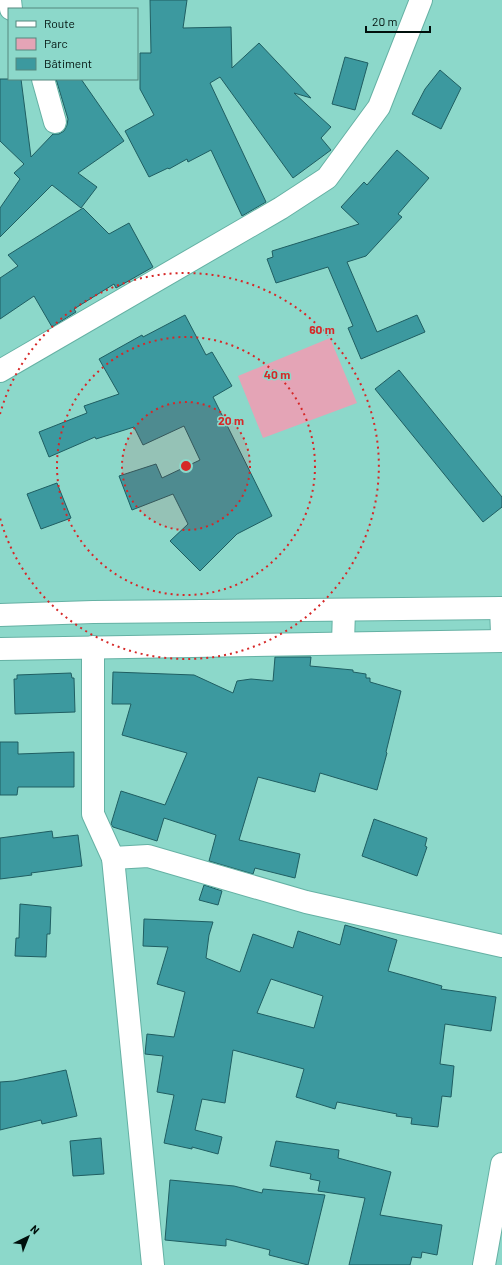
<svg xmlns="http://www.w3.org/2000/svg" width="502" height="1265" viewBox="0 0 502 1265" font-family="Barlow,sans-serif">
<rect width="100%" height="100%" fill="#8cd8ca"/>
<path fill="#e4a4b6" d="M330 338 357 403 263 438 238 376Z"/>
<g fill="#3c999f" stroke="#1f5e62" fill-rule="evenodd">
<path d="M150 0H187L183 28 231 27 232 68 259 43 311 98 294 93 331 127 321 138 331 150 293 178 220 77 210 83 266 202 242 216 211 150 188 162 187 159 169 169 168 168 149 177 125 131 154 115 140 89V53H151Z"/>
<path d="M345 57 368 63 355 110 332 104Z"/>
<path d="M440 70 461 88 441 129 412 114 425 89Z"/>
<path d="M0 79H21L31 157 53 134H59L64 131 67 125 68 119 56 79H81L124 141 78 173 97 187 81 208 52 185 0 237V208L20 179 14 173 24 164 0 141Z"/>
<path d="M397 150 429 178 398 214 402 217 366 256 347 262 377 332 417 315 425 332 361 359 348 328 353 326 328 267 276 283 267 259 273 257 272 251 359 224 341 207 364 182 367 185Z"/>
<path d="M83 208 109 234 129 223 153 267 116 288 114 284 74 309 76 312 52 327 34 296 0 319V278L18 266 8 255Z"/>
<path d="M185 315 206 355 212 352 232 386 213 397 272 516 237 534 200 571 170 541 188 524 173 494 132 510 119 476 156 464 162 478 200 460 184 426 143 445 134 427 96 439 95 437 49 457 39 432 87 413 84 406 119 394 99 359 142 335 143 337Z"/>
<path d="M399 370 502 497V507L483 522 375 389Z"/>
<path d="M57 483 71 518 41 529 27 494Z"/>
<path d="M275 657H311L310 666 353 670V672L366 674V678H370V682L401 691 386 752 387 753 377 790 320 773 315 792 258 777 239 840 300 854 295 878 255 868 253 874 209 861 216 835 164 818 157 841 113 827 111 824 121 791 165 805 187 753 122 735 131 704H112L113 672 194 675 233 693 237 681 251 679 273 681Z"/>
<path d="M71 673 72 678H74L75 712 15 714 14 679H17V675Z"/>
<path d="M0 742H18V754L74 752V787H18L17 795H0Z"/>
<path d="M374 819 427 838 425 846 427 847 417 876 362 856Z"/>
<path d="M52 831 53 838 78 835 82 866 31 873 32 875 0 879V838Z"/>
<path d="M204 885 222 891 218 905 199 900Z"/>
<path d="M20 904 51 907 50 934H47L46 957 15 956 16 938H19Z"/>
<path d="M144 919 213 922 209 935 206 958 240 972 253 934 293 948 298 931 340 945 345 925 397 940 388 971 442 986 441 989 496 997 491 1031 445 1024 440 1064 454 1066 451 1097 442 1096 438 1127 411 1124 412 1118 396 1116 397 1114 337 1102 335 1109 296 1097 304 1069 233 1050 225 1103 202 1099 195 1130 222 1137 218 1154 192 1147V1149L164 1143 174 1095 157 1092 163 1056 145 1054 147 1034 174 1037 185 992 157 984 168 947 143 946ZM271 979 323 996 314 1028 257 1013Z"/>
<path d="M66 1070 77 1116 42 1124 41 1120 0 1130V1082L14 1081Z"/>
<path d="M101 1138 104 1174 73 1176 70 1141Z"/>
<path d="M276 1141 339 1150 338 1158 391 1172 380 1215 442 1225 437 1255 422 1252 421 1258 412 1257 410 1265H349L365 1198 318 1191 320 1181 310 1179 311 1174 270 1166Z"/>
<path d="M170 1180 234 1186 262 1193 263 1189 325 1195 308 1265 269 1255 270 1250 226 1239V1246L165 1240Z"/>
</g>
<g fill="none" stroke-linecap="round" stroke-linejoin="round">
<defs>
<g id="minor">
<path d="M10 0 11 9"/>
<path d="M43 79 55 122"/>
<path d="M0 371 281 208 327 178 379 107 421 0"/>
<path d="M501 608 502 633"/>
<path d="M343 643 344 610"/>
<path d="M93 647V814L113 858 153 1265"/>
<path d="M0 649 502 641"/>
<path d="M113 858 148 856 306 902 502 946"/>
<path d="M484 1265 502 1164"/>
</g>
<path id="major" d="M0 615 93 612 502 608"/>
</defs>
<use href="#minor" stroke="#65b1a4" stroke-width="24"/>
<use href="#major" stroke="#65b1a4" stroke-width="24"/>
<use href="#minor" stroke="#fff" stroke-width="22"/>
<use href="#major" stroke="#fff" stroke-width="22"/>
</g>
<circle cx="186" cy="466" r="64" fill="#d62828" fill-opacity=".12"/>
<g fill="none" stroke="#d62828" stroke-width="2" stroke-dasharray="2 4">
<circle cx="186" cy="466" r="64"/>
<circle cx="186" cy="466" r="129"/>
<path d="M0 414A193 193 0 1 1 0 518"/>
</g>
<circle cx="186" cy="466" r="6" fill="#d62828" stroke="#8cd8ca" stroke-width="2"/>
<g font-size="12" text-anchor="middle" font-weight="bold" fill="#d62828" stroke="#8cd8ca" stroke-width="3" stroke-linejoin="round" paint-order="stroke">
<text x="322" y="334">60 m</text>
<text x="277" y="379">40 m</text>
<text x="231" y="425">20 m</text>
</g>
<rect x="8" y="8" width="130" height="72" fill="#8cd8ca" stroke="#54887e"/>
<rect x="16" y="21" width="20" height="6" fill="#ffffff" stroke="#54887e"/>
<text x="44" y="28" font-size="12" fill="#00100c">Route</text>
<rect x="16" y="38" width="20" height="12" fill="#e4a4b6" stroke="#54887e"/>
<text x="44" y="48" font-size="12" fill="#00100c">Parc</text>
<rect x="16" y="58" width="20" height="12" fill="#3c999f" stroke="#54887e"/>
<text x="44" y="68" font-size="12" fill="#00100c">Bâtiment</text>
<g transform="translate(28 1237) rotate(43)" stroke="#8cd8ca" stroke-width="3" paint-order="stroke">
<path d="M0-3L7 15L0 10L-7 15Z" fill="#00100c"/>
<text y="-6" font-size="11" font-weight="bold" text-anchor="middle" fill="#00100c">N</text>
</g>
<path d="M366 26v6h64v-6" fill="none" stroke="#00100c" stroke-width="2"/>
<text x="372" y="26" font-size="12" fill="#00100c" stroke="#8cd8ca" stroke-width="3" paint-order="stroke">20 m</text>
</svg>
